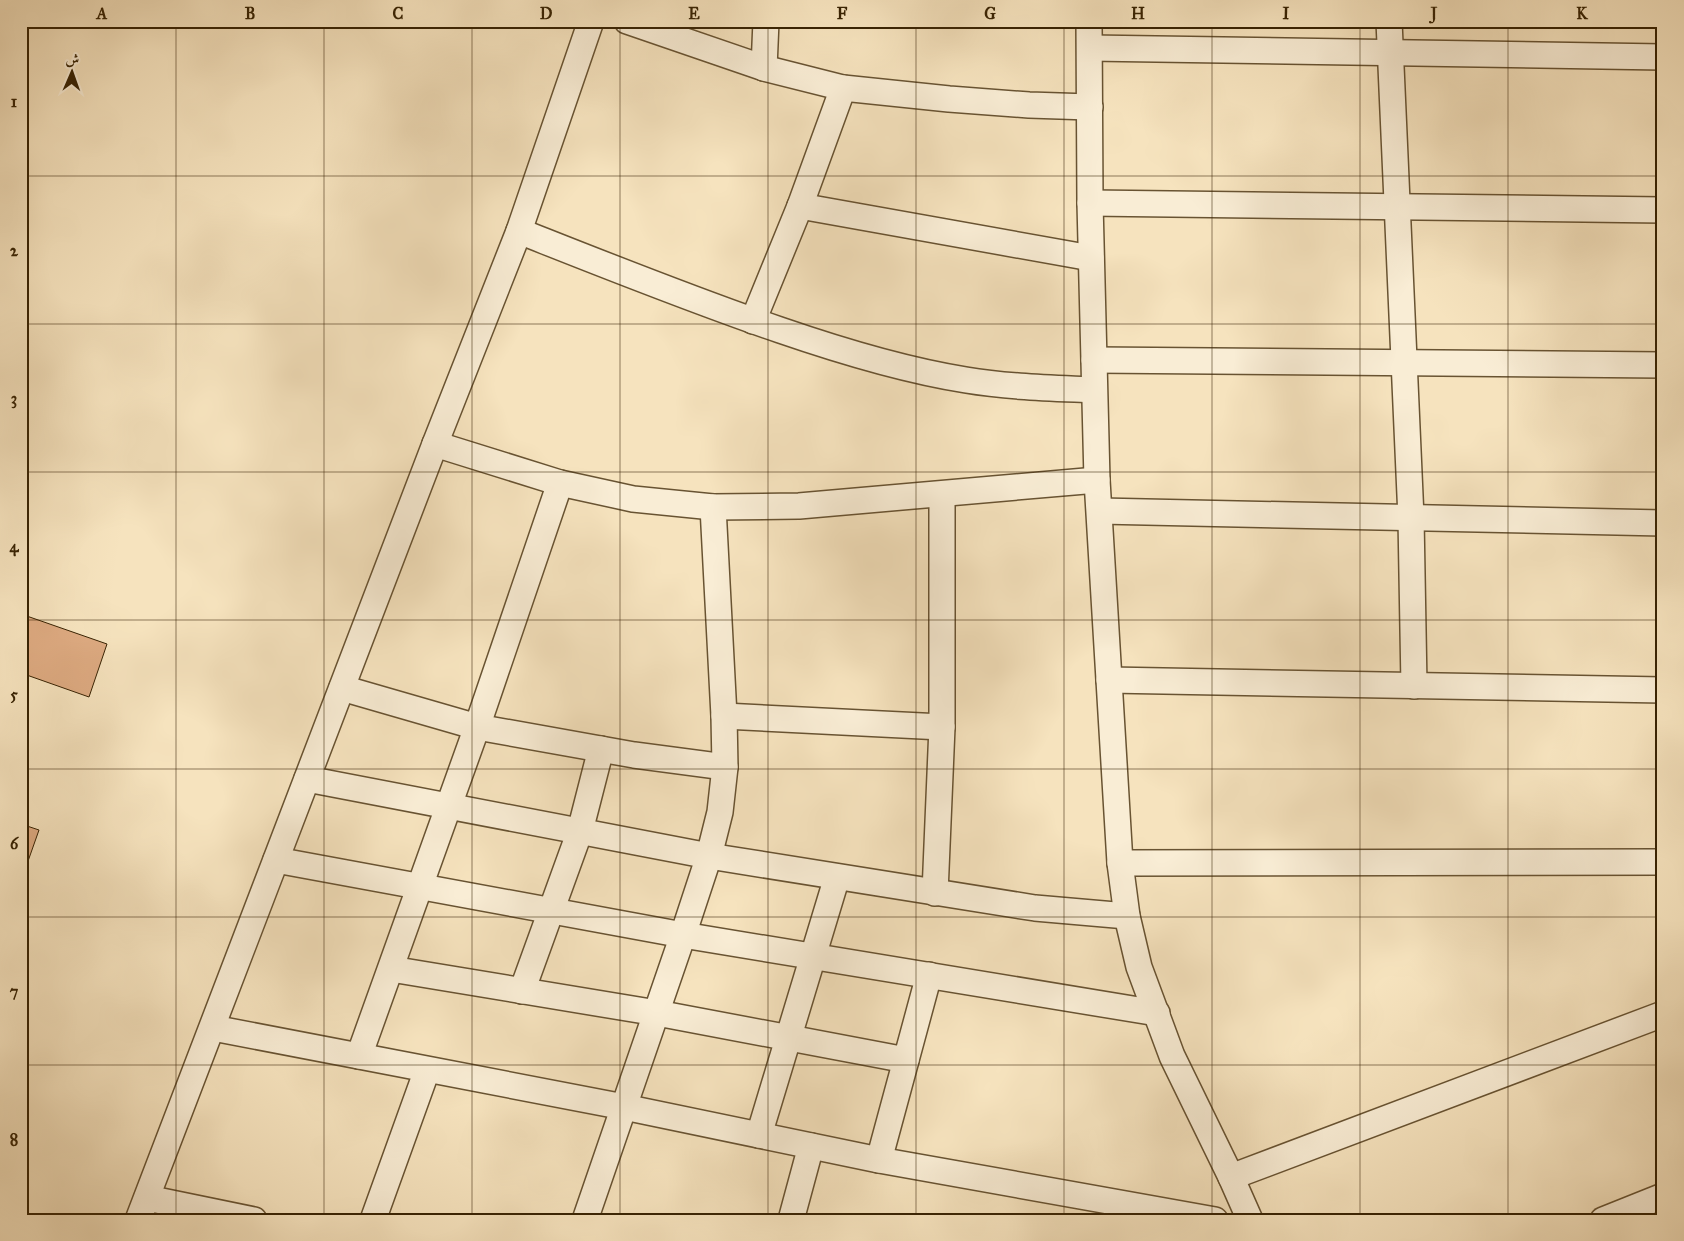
<svg xmlns="http://www.w3.org/2000/svg" width="1684" height="1241" viewBox="0 0 1684 1241" font-family="'IM FELL Great Primer',Amiri,serif">
<rect width="100%" height="100%" fill="#f6e3be"/>
<filter id="stains"><feTurbulence type="fractalNoise" baseFrequency=".004" numOctaves="4"/><feColorMatrix values="0 0 0 0 .2 0 0 0 0 .09 0 0 0 0 .02 0 0 0 .5 -.17"/></filter>
<radialGradient id="worn" r=".72"><stop offset=".6" stop-color="#630" stop-opacity="0"/><stop offset="1" stop-color="#630" stop-opacity=".3"/></radialGradient>
<g fill="#deab82" stroke="#382303">
<path d="M21 614 107 644 89 697 21 673Z"/>
<path d="M21 824 39 830 21 881Z"/>
</g>
<g fill="none" stroke-linecap="round" stroke-linejoin="round">
<defs>
<g id="street">
<path d="M627 21 764 68 843 88 949 99 1029 105 1090 107"/>
<path d="M1089 21 1090 203 1097 480 1120 863 1127 916 1139 967 1172 1056 1231 1177 1250 1220"/>
<path d="M1389 21 1411 518 1414 686"/>
<path d="M1090 48 1663 57"/>
<path d="M764 68 766 21"/>
<path d="M1090 203 1663 210"/>
<path d="M800 206 1091 258"/>
<path d="M519 231C605 265 692 300 780 330 841 351 903 370 966 380 1008 387 1052 388 1094 390"/>
<path d="M753 321 800 206 843 88"/>
<path d="M1094 360 1663 365"/>
<path d="M435 444 560 483 633 499 713 507 799 506 1097 480"/>
<path d="M1100 511 1663 523"/>
<path d="M1109 680 1663 690"/>
<path d="M342 688 477 727 634 755 725 767"/>
<path d="M724 716 942 727"/>
<path d="M307 779 709 856 1035 908 1127 916"/>
<path d="M276 860 683 935 1157 1013"/>
<path d="M1120 863 1663 862"/>
<path d="M935 893 942 727V495"/>
<path d="M391 969 657 1013 906 1060"/>
<path d="M522 991 580 831 601 749"/>
<path d="M213 1028 624 1107 879 1160 1215 1220"/>
<path d="M359 1056 477 727 560 483"/>
<path d="M759 1135 837 877"/>
<path d="M879 1160 929 975"/>
<path d="M1231 1177 1663 1014"/>
<path d="M147 1198 254 1220"/>
<path d="M138 1220 435 444 519 231 591 21"/>
<path d="M373 1220 427 1070"/>
<path d="M585 1220 683 935 709 856 720 812 725 767 724 716 713 507"/>
<path d="M791 1220 811 1146"/>
<path d="M1603 1220 1663 1196"/>
</g>
</defs>
<use href="#street" stroke="#685332" stroke-width="28"/>
<use href="#street" stroke="#f9edd5" stroke-width="25"/>
</g>
<path fill="none" stroke="#382303" stroke-width="1" stroke-opacity="0.55" d="M176 21V1220M324 21V1220M472 21V1220M620 21V1220M768 21V1220M916 21V1220M1064 21V1220M1212 21V1220M1360 21V1220M1508 21V1220M21 176H1663M21 324H1663M21 472H1663M21 620H1663M21 769H1663M21 917H1663M21 1065H1663"/>
<rect width="1684" height="1241" fill="none" stroke="#f6e3be" stroke-width="55"/>
<g transform="translate(72 72) rotate(2)" stroke="#f9edd5" stroke-width="4" paint-order="stroke">
<path d="M0-4L9 19L0 12L-9 19Z" fill="#382303"/>
<text y="-8" font-size="14" font-weight="bold" text-anchor="middle" fill="#382303">ش</text>
</g>
<rect x="28" y="28" width="1628" height="1186" fill="none" stroke="#382303" stroke-width="2"/>
<g font-size="16" text-anchor="middle" font-weight="bold" fill="#382303">
<text x="102" y="19">A</text>
<text x="250" y="19">B</text>
<text x="398" y="19">C</text>
<text x="546" y="19">D</text>
<text x="694" y="19">E</text>
<text x="842" y="19">F</text>
<text x="990" y="19">G</text>
<text x="1138" y="19">H</text>
<text x="1286" y="19">I</text>
<text x="1434" y="19">J</text>
<text x="1582" y="19">K</text>
<text x="14" y="107">1</text>
<text x="14" y="256">2</text>
<text x="14" y="404">3</text>
<text x="14" y="552">4</text>
<text x="14" y="700">5</text>
<text x="14" y="849">6</text>
<text x="14" y="997">7</text>
<text x="14" y="1145">8</text>
</g>
<rect width="100%" height="100%" filter="url(#stains)"/>
<rect width="100%" height="100%" fill="url(#worn)"/>
</svg>
